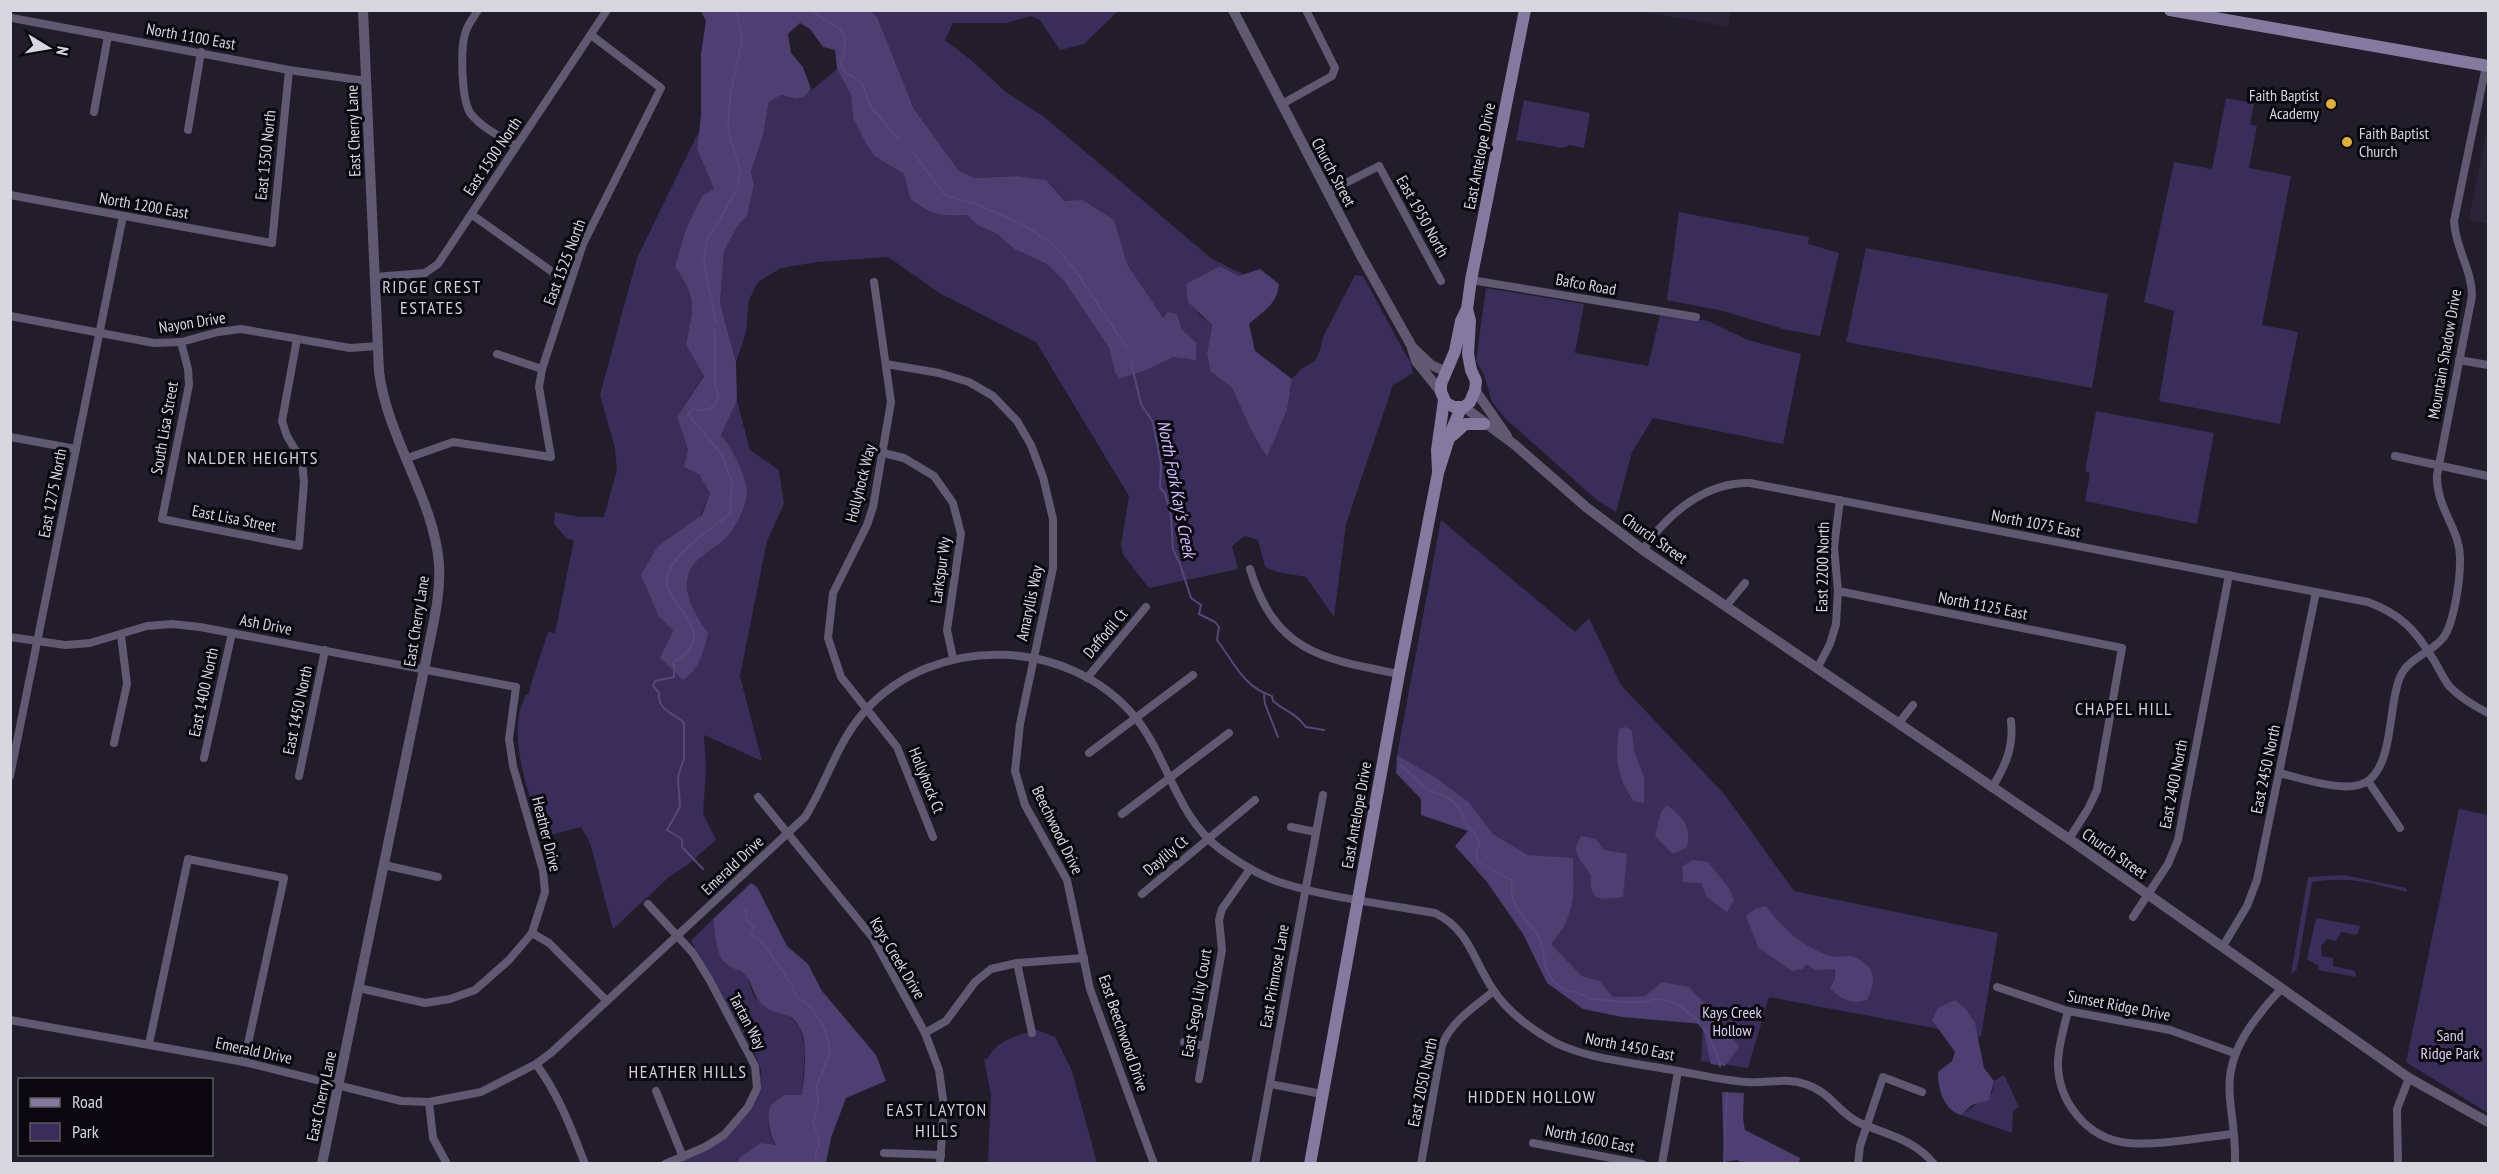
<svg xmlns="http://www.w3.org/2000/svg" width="2499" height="1174" viewBox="0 0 2499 1174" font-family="'PT Sans Narrow',sans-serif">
<rect width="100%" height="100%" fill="#211d2a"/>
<g fill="#292437">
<path d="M1638 11H1731L1728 27Z"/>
<path d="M2488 123V224L2469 220Z"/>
</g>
<g fill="#3b2d5a">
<path d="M870 11H1118L1084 44 1060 50 1040 20 1031 16 1006 23H953L945 40 971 60 1007 93 1043 116 1211 258 1244 275 1239 276 1220 266 1197 313 1212 325 1207 353 1210 371 1232 388 1252 432 1267 456 1287 410 1292 379 1302 368 1315 361 1320 350 1323 337 1355 275 1363 276 1411 364 1413 373 1393 385 1346 524 1334 617 1306 577 1277 572 1265 567 1258 540 1245 536 1232 546 1238 569 1149 588 1123 555 1121 545 1129 496 1036 342 941 294 888 257 817 262 781 268 758 282 749 300 746 332 736 362 720 303 724 251 737 227 747 216 754 185 751 172 763 136 769 102 781 95C785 96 791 99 795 99 804 99 828 76 837 69L851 95 853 118 874 156 904 174 910 199C932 215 940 217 967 215L977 225 997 234 1014 249 1047 264 1064 281 1109 348 1115 373 1144 371 1195 343 1182 329 1177 314 1163 319 1127 264 1113 220 1066 201 1046 180 1018 176 975 178 959 171 914 109 877 18Z"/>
<path d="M2226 98 2254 103 2250 125 2257 126 2249 168 2291 176 2262 325 2298 332 2280 424 2159 401 2174 311 2144 302 2174 162 2212 169Z"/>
<path d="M1524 100 1590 113 1584 148 1570 145 1563 148 1516 140Z"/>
<path d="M699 131 697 149 714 189 675 267C698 300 693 307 686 345L704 375 677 417 688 450 710 493 659 617 673 631 708 633C699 619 686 601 687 583 689 559 710 553 725 539 734 530 748 506 747 494 746 480 730 446 721 435L737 401 750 450 779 470 784 504 767 541 740 676 762 761 704 735 706 769 703 814 716 840 686 866 669 877 613 929 590 843 581 827 542 837C531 796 504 735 526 695L529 694 531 684 548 632 555 633 574 540 567 539 554 524 555 512 579 517H604L617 470 615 448 600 395 637 258Z"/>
<path d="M1679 212 1809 237 1808 244 1839 253 1820 336 1783 329 1723 311 1667 300Z"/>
<path d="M1866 248 2108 294 2092 388 1846 342Z"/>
<path d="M1486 288 1584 304 1575 353 1648 366 1660 315 1708 321 1748 340 1801 354 1783 444 1653 418 1632 452 1616 512 1598 501 1506 419 1492 402 1484 375 1476 361Z"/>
<path d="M2096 411 2214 433 2197 524 2085 501 2090 473 2085 471Z"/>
<path d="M1441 520 1575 632 1589 618 1621 685 1725 795 1794 891 1998 933 1981 1037 1769 997 1748 1068 1701 1061 1704 1004 1645 996 1613 997 1600 981 1582 976 1551 944 1573 859 1528 855 1493 834 1469 802 1435 777 1397 755Z"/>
<path d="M2459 809 2488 815V1113L2406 1062Z"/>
<path d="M2344 875 2406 888 2407 892C2372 883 2349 876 2312 882L2297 969 2291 974 2308 877Z"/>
<path d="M2316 918 2360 926 2357 935 2341 932 2336 941 2327 939 2321 946 2322 956 2333 958V966L2355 971 2356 977 2318 970 2319 966 2307 959Z"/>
<path d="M713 919 718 948 724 963 747 976 754 997 772 1011 786 1013 800 1027 805 1050 802 1095H783C780 1098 773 1102 771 1106 765 1118 769 1135 776 1146L739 1158 738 1163 669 1164 717 1141 758 1094 761 1070 755 1054 691 941Z"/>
<path d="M1037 1030 1055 1037 1072 1071 1097 1163H988L991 1095 984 1059 988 1058C998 1039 1017 1036 1037 1030Z"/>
<path d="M2004 1075 2019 1107 2013 1111 2012 1133 1961 1115 1992 1093 1994 1081Z"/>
</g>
<g fill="#4e3e71">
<path d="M701 11H870L877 17 914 109 959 171 975 178 1018 176 1046 180 1065 201 1082 200 1114 220 1127 264 1163 318 1168 312 1177 314 1182 329 1196 343V360L1173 357 1144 371 1120 378 1115 373 1109 348 1064 281 1047 264 1014 249 997 234 977 225 967 215C940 217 932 215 910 199L904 174 874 156 866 143 853 118 851 95 837 69 835 50 823 47 810 29 800 23 788 34 791 53 803 67 811 89 804 97 795 99 781 95 769 102 763 136 751 172 754 185 747 216 737 227 724 251 720 303 736 362 737 401 721 435C732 448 747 476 747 494 747 507 734 530 725 539 710 553 689 559 687 583 686 601 699 619 708 633 703 653 700 668 683 680L660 658 673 631 659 617 641 575 658 546 702 515 710 493 699 474 684 467 688 450 677 417 704 376 686 345C693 307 698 300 675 267L686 229 702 196 714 189 697 149 701 115V54L706 21Z"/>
<path d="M1220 266 1239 276 1260 269 1279 284C1277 305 1264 310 1249 324L1255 351 1292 379 1287 410 1267 457 1252 432 1232 388 1210 371 1207 353 1212 325 1188 302 1186 284Z"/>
<path d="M1626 727 1632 731 1634 751 1644 777V803L1634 801C1616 777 1615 758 1619 729Z"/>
<path d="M1397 755 1435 777 1469 802 1493 834 1528 855 1573 858C1574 895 1576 916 1551 944L1582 976 1600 981 1613 997 1645 996 1662 982 1689 987 1720 1020 1739 1047 1725 1066 1711 1064 1702 1024 1622 1017 1583 1009 1547 983 1523 934 1487 882 1455 846 1468 831 1421 815V799L1396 773Z"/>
<path d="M1667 805C1682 817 1692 827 1687 847L1673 854 1655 836 1661 812Z"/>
<path d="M1581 836 1596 839 1604 850 1627 854 1623 897C1600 900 1589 902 1591 875L1580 860 1575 848Z"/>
<path d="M1693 860 1708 862 1729 888 1734 900 1727 912 1707 897 1701 883 1683 882 1682 866Z"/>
<path d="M751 883 757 887 787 946 808 964 822 991 876 1055 886 1081 846 1098 831 1138 826 1163H738L739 1158 761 1143 776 1145C770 1135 765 1117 771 1105 774 1102 780 1098 783 1095H802C804 1077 809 1041 799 1026 790 1012 784 1016 772 1011 751 1001 755 985 745 975 740 970 731 969 725 963 716 954 715 932 713 919Z"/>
<path d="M1766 906C1781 927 1800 944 1824 954 1834 958 1841 956 1851 956 1856 957 1860 960 1864 963 1878 973 1873 987 1867 1000 1851 1005 1841 999 1830 988L1835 979V969L1815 970 1807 964 1802 969 1792 971 1758 947 1746 916 1755 909Z"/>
<path d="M1955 1000 1965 1008 1975 1023 1984 1068 1994 1081 1989 1100 1972 1105 1961 1115C1943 1109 1938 1089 1938 1072L1952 1061 1955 1052 1932 1020 1938 1008Z"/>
<path d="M1722 1092 1744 1093 1743 1118 1745 1130 1800 1158 1799 1163H1743L1737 1160 1724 1162Z"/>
</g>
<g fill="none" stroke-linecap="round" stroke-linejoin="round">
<g stroke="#56477b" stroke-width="2">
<path d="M810 10C835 30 853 23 841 63L845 72 862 83 871 107 898 139"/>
<path d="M914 154 945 195 978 205 1022 224 1053 244 1073 267 1127 348"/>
<path d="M716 322 704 264 706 242 738 188 740 170 728 130 730 96 742 40 736 10"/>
<path d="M1131 362 1141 404 1153 422 1161 464 1160 488 1165 493 1171 516 1173 549 1180 564 1191 598 1201 605 1199 614 1215 622 1219 627 1217 640C1234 662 1243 687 1272 696L1273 701C1287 713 1292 710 1306 727L1324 730"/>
<path d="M1264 695 1265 704 1278 737"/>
<path d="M1400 765 1429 790 1450 799 1460 809 1467 825 1476 835 1479 844 1476 853 1477 861 1512 881C1508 910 1528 916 1539 938 1546 952 1542 970 1554 982 1567 996 1578 989 1591 999 1607 999 1626 1004 1642 1002 1647 1002 1651 999 1656 999 1689 1001 1714 1036 1720 1066"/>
<path d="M703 869 682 847V839L667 830 680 807 678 777 684 758V723C674 713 657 710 659 693L653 686 655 681 674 677V662C681 657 690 651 693 642 702 619 657 597 669 571 678 550 712 528 730 514L732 483 722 455 688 414 694 409C707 412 712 410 719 397L715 387V330"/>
<path d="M745 910 747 921 754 926V929L749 933 763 943 792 985 796 996 811 1007 824 1027 828 1040 830 1053 817 1085 818 1104 813 1122 820 1142 815 1155 817 1164"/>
<path d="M1724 1164 1727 1093"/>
</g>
<g stroke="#5f5971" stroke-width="8">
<path d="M478 10C474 17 468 24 466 31 460 46 461 101 471 114 482 128 501 137 516 146"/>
<path d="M12 18 289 70 366 81"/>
<path d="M1282 104 1332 76 1335 68 1306 10"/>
<path d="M94 112 108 36"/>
<path d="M188 130 201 52"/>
<path d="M1328 192 1379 166 1441 281"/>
<path d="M10 195 272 243 289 70"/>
<path d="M471 214 554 273 571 279"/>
<path d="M375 277 425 273 438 264 607 10"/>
<path d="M1471 280 1696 317"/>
<path d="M874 282 891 402 873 507 867 525 833 593 828 638 841 677 897 747 933 837"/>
<path d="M10 316 154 343 181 342 218 332 241 329 350 348 378 346"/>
<path d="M181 342 188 369 189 385 162 519 299 546 304 482 302 461 287 436 282 421 297 339"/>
<path d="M497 354 542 369"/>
<path d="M2459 360 2488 365"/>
<path d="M886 364 939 373 969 382 993 396 1017 421 1031 445 1043 477 1053 519V568L1020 724 1015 771 1025 805 1067 880 1090 989 1154 1164"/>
<path d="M10 437 76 449"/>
<path d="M883 453 904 458 934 476 953 503 961 534 947 630 953 658"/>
<path d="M2395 456 2488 476"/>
<path d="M405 459 453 442 551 457 539 387 542 369 583 244 661 88 591 35"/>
<path d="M1643 550C1667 514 1705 482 1750 483L2368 602C2400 614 2415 629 2433 659 2439 668 2443 679 2450 687 2462 699 2474 706 2488 713"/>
<path d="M1250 569C1275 652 1322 659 1399 674"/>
<path d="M1838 591 2122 648 2097 790 2088 809 2069 839"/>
<path d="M1727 605 1745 583"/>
<path d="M10 637 65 645 90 643 147 626 172 624 200 627 516 687 509 739 513 766 543 871 545 892 532 933 509 960 475 990 450 999 425 1003 359 988"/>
<path d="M1818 667 1830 644 1836 624 1838 591 1834 547 1840 500"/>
<path d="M1087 678 1146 607"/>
<path d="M1899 723 1913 705"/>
<path d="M114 743 127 684 121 635"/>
<path d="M1089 753 1193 675"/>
<path d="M204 758 232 633"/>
<path d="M2279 773C2302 778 2348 795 2368 781 2394 762 2388 705 2400 677 2409 657 2430 654 2443 638 2454 624 2460 580 2460 562 2462 530 2436 510 2437 475L2472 296C2472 269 2455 248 2454 221L2486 66"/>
<path d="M10 776 123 216"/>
<path d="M299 776 325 650"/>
<path d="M2368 781 2400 828"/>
<path d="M1992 788C2005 766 2014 748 2011 721"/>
<path d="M758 797 873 938 925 1033 939 1070 944 1107 940 1164"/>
<path d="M1122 814 1229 733"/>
<path d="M1291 827 1316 832"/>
<path d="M384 865 438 877"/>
<path d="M1142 894 1255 800"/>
<path d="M648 904 693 953 709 979 755 1066 757 1088 748 1107 724 1135 705 1147 665 1164"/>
<path d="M2133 917 2168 864 2178 840 2229 575"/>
<path d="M532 933 549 943 607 1001"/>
<path d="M2223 946 2247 906 2257 880 2316 592"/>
<path d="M1017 963 1032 1033"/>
<path d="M1997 987 2068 1011 2170 1030 2234 1053"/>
<path d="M2068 1011C2064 1027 2059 1044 2058 1061 2057 1101 2087 1139 2128 1143 2159 1146 2202 1137 2233 1134"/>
<path d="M10 1020 244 1062 401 1101 429 1102 481 1092 536 1064 552 1052 805 817C827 782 837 742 865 711 934 634 1068 636 1135 717 1168 757 1176 816 1220 849 1238 862 1258 875 1279 882 1328 898 1385 904 1435 913 1470 930 1473 961 1494 991 1508 1012 1533 1031 1556 1043 1589 1059 1630 1062 1666 1069 1692 1073 1720 1080 1746 1082 1766 1084 1785 1077 1805 1084 1831 1092 1838 1113 1860 1123 1887 1135 1914 1139 1934 1164"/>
<path d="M925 1033 946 1021 975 982 991 969 1017 963 1084 958"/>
<path d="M1184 1042 1205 1046"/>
<path d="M149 1044 188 859 284 878 244 1062"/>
<path d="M536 1064C559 1095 571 1128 585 1164"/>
<path d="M1199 1079 1222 950 1219 920 1222 909 1250 869"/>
<path d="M1270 1084 1322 1094"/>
<path d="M656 1091 683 1157"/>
<path d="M429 1102 433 1138 447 1164"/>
<path d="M1533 1143 1642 1164"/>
<path d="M884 1153 941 1155"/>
<path d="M1255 1164 1323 795"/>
<path d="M1421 1164 1442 1045C1452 1021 1474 1007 1494 991"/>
<path d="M1662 1164 1678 1071"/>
<path d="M1858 1164 1860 1146 1883 1077 1922 1092"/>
<path d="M2235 1164C2237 1105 2213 1079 2252 1024 2262 1011 2270 999 2282 989"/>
<path d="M2398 1164 2397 1109 2409 1078"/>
</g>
<g stroke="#5f5971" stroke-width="10">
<path d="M1233 10 1360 254 1411 345 1416 361 1441 392"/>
<path d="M1413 348 1431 365 1447 372"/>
<path d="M1475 390 1507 436"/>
<path d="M1464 407 1515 445 1586 507 1643 550 2069 839 2409 1078 2488 1122"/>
<path d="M322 1164 426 660C432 628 441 597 439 564 434 499 388 440 379 372L363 10"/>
</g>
<g stroke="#847a9f" stroke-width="12">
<path d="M2170 10 2488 66"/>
<path d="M1467 309 1461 321 1455 351 1441 384V392L1446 403 1454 407H1464L1470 402 1475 390 1476 381 1471 370 1468 354 1470 321 1467 309 1471 280 1525 10"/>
<path d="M1453 435 1465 424H1484"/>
<path d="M1438 470 1437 450 1444 400"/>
<path d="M1310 1164 1399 674 1438 473 1452 429 1461 408"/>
</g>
</g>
<g fill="#dfb034" stroke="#0a080e" stroke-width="2">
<circle cx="2331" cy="104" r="6"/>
<circle cx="2347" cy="142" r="6"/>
</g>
<g text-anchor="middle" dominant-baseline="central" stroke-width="6" stroke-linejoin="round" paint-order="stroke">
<g font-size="16" fill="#d8d6df" stroke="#0a080e">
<text transform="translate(191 36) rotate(10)">North 1100 East</text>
<text transform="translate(353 131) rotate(-92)">East Cherry Lane</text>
<text transform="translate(265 155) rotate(-84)">East 1350 North</text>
<text transform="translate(492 156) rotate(-56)">East 1500 North</text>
<text transform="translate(1479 156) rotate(-79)">East Antelope Drive</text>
<text transform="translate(1334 172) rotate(62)">Church Street</text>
<text transform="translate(144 205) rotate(10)">North 1200 East</text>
<text transform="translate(1423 216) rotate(61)">East 1950 North</text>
<text transform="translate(564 262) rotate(-69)">East 1525 North</text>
<text transform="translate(1586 284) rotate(10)">Bafco Road</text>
<text transform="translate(192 322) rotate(-9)">Nayon Drive</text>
<text transform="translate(2444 354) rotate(-80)">Mountain Shadow Drive</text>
<text transform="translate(164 428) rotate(-80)">South Lisa Street</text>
<text transform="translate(860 483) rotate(-76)">Hollyhock Way</text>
<text transform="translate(52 493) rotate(-79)">East 1275 North</text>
<text transform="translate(234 518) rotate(11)">East Lisa Street</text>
<text transform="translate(2036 523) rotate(11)">North 1075 East</text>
<text transform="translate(1655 538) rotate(35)">Church Street</text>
<text transform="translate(1822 567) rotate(-89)">East 2200 North</text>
<text transform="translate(940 570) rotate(-82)">Larkspur Wy</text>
<text transform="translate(1029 603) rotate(-78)">Amaryllis Way</text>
<text transform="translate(1983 605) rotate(11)">North 1125 East</text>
<text transform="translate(416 621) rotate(-81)">East Cherry Lane</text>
<text transform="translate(266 624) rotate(11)">Ash Drive</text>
<text transform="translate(1105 633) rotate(-50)">Daffodil Ct</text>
<text transform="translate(203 692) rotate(-78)">East 1400 North</text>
<text transform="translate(297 710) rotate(-78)">East 1450 North</text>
<text transform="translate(2265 769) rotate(-78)">East 2450 North</text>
<text transform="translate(927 780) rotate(68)">Hollyhock Ct</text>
<text transform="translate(2173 784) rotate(-79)">East 2400 North</text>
<text transform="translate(1356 815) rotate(-80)">East Antelope Drive</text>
<text transform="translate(1058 830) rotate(64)">Beechwood Drive</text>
<text transform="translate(547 834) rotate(76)">Heather Drive</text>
<text transform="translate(2115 853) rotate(35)">Church Street</text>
<text transform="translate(1165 855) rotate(-40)">Daylily Ct</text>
<text transform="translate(732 865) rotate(-43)">Emerald Drive</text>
<text transform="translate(898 958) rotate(59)">Kays Creek Drive</text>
<text transform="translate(1274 976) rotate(-80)">East Primrose Lane</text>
<text transform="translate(1196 1003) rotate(-80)">East Sego Lily Court</text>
<text transform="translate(2119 1005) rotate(11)">Sunset Ridge Drive</text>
<text transform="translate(748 1021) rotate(62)">Tartan Way</text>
<text transform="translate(1124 1033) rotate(71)">East Beechwood Drive</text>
<text transform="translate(1630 1046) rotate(11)">North 1450 East</text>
<text transform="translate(254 1050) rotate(12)">Emerald Drive</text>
<text transform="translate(1422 1082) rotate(-78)">East 2050 North</text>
<text transform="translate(321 1096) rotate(-78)">East Cherry Lane</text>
<text transform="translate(1590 1138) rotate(11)">North 1600 East</text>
</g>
<g font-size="16" fill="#d8d6df" stroke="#0a080e" text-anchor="end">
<text x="2319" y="95">Faith Baptist<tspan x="2319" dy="18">Academy</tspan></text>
<text x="2359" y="133" text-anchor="start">Faith Baptist<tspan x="2359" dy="18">Church</tspan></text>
</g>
<g font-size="16" fill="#dad2f3" stroke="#0a080e">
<text x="1732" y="1012">Kays Creek<tspan x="1732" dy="18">Hollow</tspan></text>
<text x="2450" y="1035">Sand<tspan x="2450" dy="18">Ridge Park</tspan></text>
</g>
<g font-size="18" letter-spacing="1.5" fill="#d2cee0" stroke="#0a080e">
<text x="432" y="286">RIDGE CREST<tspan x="432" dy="21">ESTATES</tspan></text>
<text x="253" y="457">NALDER HEIGHTS</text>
<text x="2124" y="708">CHAPEL HILL</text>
<text x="688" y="1071">HEATHER HILLS</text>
<text x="1532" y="1096">HIDDEN HOLLOW</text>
<text x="937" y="1109">EAST LAYTON<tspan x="937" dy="21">HILLS</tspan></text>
</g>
<g font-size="18" font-style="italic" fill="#cdbbfd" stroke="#0a080e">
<text transform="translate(1177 489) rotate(79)">North Fork Kay's Creek</text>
</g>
</g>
<rect width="2499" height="1174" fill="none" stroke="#d8d6df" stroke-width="24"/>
<rect x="18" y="1078" width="195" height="78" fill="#0a080e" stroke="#5c5a62" stroke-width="1.5"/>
<rect x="30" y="1098" width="30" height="9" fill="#847a9f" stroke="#5c5a62" stroke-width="1.5"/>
<text x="72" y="1108" font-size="18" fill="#d8d6df">Road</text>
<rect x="30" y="1123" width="30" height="18" fill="#3b2d5a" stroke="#5c5a62" stroke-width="1.5"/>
<text x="72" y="1138" font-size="18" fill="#d8d6df">Park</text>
<g transform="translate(48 48) rotate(101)" stroke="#0a080e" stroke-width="4.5" paint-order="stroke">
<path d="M0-4.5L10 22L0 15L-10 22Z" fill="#d8d6df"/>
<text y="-9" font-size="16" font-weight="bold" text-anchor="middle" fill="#d8d6df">N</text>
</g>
</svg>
